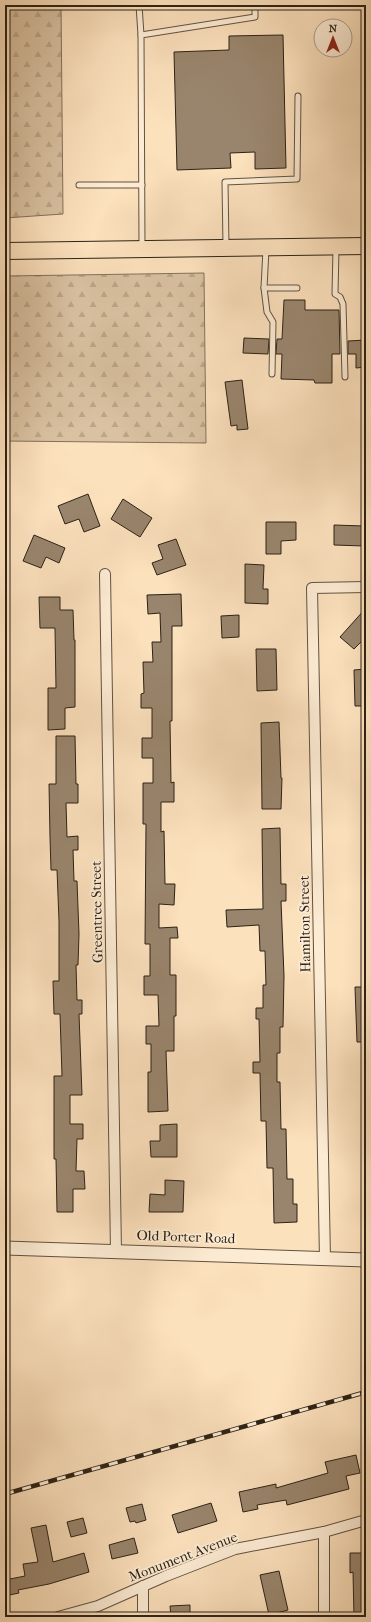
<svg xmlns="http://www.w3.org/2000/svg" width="371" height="1622" viewBox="0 0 371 1622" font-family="'IM FELL French Canon',serif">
<defs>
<pattern id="forest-firs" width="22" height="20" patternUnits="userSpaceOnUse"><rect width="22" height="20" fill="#d9c1a1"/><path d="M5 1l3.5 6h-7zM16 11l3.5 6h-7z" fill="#bba68a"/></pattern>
</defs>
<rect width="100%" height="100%" fill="#fce1bd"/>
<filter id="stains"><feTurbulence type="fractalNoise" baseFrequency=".005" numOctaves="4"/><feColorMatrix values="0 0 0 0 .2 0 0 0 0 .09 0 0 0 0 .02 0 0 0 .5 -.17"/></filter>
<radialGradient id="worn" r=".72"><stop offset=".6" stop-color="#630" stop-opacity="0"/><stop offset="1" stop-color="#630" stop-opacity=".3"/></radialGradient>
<g fill="url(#forest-firs)" stroke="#83725c">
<path d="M5 5H61L63 214 5 218Z"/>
<path d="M204 273 206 443 5 441V276Z"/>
</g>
<g fill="#99856d" stroke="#2d2216">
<path d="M283 35 286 168 255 169V152L230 153 231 168 177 170 174 52 229 50V36Z"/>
<path d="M284 300H305V310H339L340 354H332V383H315L314 380 281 379 282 354H276L277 339H282Z"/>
<path d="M244 338 269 339 268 354 243 353Z"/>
<path d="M366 340V367L356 368V354H348V341Z"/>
<path d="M242 380 248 429 237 430V425L231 426 225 382Z"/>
<path d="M88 494 100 526 84 532 79 519 65 524 58 506Z"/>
<path d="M123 499 152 518 140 537 111 519Z"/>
<path d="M266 522H296V540L281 541V554H266Z"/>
<path d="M334 525 364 526V546L334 545Z"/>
<path d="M34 535 65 548 59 563 46 557 41 568 23 561Z"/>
<path d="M176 539 186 565 157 575 152 563 163 559 158 545Z"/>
<path d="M245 564 264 565 263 589H268V604L245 603Z"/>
<path d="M181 594 182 626H172V721H170L171 783 174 782V802H161V832L164 831 165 884H175L174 905 159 904V928L177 927 178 938H170V975H176V1016H174V1051H166L168 1111 148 1112V1072H151V1044H146V1026H159L158 995H144V976H150V944H145L146 824H143V783H153V758H142V738H152V708H141V694L144 693 143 662H153L152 642H161L160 613 148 614 147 595Z"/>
<path d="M39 597H60V610H73L74 640H75V707L65 708V729L48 730V688H56L55 628H40Z"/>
<path d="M366 608V637L354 649 340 637Z"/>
<path d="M239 615V637L222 638 221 616Z"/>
<path d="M256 649H276L277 690 257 691Z"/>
<path d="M366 669V706H355L354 670Z"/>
<path d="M279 722 281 778H282L281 809H262L261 723Z"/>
<path d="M56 736H75L76 784H78V803H66L67 837 78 836V850H73L74 881H77L79 934 78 965H76L77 1000H82V1014H79L82 1095H70V1124H83V1139H77L76 1171H84L85 1189H73V1212H57L56 1159H54V1076H62L60 1014H54L53 981H59V921L57 870H51L50 837 49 784H56Z"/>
<path d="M280 828 281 884H286V901H281L284 976 283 1027H280V1053H277V1082H280L281 1129H286L287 1179H293V1204H297V1222L274 1223 273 1168H267L266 1121H261L260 1073H253V1062H260L259 1019H256V1008H263V985H266L265 951H260L259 925 227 927 226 910 263 909 262 829Z"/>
<path d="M355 987H366V1042H357Z"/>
<path d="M177 1124V1157H151L150 1141H160V1125Z"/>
<path d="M165 1180 184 1181 183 1212H149L150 1194 165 1195Z"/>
<path d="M356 1455 360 1473 346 1476 349 1489 287 1505 286 1500 257 1505 258 1509 243 1512 239 1492 276 1484V1488L328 1473 325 1462Z"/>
<path d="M211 1503 217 1521 178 1533 172 1515Z"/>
<path d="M142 1504 146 1520 136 1523 135 1521 130 1522 126 1508Z"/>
<path d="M83 1518 87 1533 71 1537 67 1522Z"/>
<path d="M46 1525 53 1562 84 1553 89 1572 49 1584 18 1590 19 1593 5 1596V1580L25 1576 23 1564 38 1562 31 1528Z"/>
<path d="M134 1538 138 1553 112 1559 109 1545Z"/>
<path d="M350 1553H366V1617H354L353 1572 350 1573Z"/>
<path d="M279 1571 288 1610 269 1615 260 1575Z"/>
<path d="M190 1605V1617H171L170 1606Z"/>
</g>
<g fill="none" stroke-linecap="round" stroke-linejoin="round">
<defs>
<g id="service">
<path d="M139 5 141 35"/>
<path d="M79 185H142"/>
<path d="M226 246 225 182 297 179 298 96"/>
<path d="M142 247 141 35 255 17V5"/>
<path d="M336 248 335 294 340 297 343 304 345 377"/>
<path d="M266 249 264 288H297"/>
<path d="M264 288 267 312 273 322 272 374"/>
</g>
<g id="minor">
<path d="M105 574 116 1251"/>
<path d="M325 1259 312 588 366 587"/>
<path d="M324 1532V1617"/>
<path d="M143 1586V1617"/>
<path d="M58 1617 98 1606 166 1576 235 1549 324 1532 366 1520"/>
</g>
<path id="tertiary" d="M5 1248 366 1260"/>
<path id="primary" d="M5 251 366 246"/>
</defs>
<use href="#service" stroke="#615240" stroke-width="7"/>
<use href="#minor" stroke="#615240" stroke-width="12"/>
<use href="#tertiary" stroke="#615240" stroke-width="15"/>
<use href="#primary" stroke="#2d2216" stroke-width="18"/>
<use href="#service" stroke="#fdecd4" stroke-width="5"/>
<use href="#minor" stroke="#fdecd4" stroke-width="10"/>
<use href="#tertiary" stroke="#fdecd4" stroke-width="13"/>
<use href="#primary" stroke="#fce1bd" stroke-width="16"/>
<defs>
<path id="rail" d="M5 1494 366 1392"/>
</defs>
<use href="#rail" stroke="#2d2216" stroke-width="4.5"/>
<use href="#rail" stroke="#fdecd4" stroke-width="3" stroke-dasharray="9" stroke-linecap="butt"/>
</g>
<g text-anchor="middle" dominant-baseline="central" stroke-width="3.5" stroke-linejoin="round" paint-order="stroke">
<g font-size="14" fill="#2d2216" stroke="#fdecd4">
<text transform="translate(97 912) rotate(-91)">Greentree Street</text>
<text transform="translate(305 924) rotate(-91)">Hamilton Street</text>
<text transform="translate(186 1237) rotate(2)">Old Porter Road</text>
<text transform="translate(183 1557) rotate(-21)">Monument Avenue</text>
</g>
</g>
<rect width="371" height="1622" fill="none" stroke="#fce1bd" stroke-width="20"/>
<rect x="6" y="6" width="359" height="1610" fill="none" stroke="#2d2216" stroke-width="2"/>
<rect x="10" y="10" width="351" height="1602" fill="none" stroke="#2d2216"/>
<g transform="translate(333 38)"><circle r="19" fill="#fdecd4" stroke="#aa9b88"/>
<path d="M0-3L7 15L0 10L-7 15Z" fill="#8f2418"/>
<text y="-6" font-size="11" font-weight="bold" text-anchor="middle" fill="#2d2216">N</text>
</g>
<rect width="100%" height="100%" filter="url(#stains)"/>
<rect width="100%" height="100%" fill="url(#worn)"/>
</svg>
